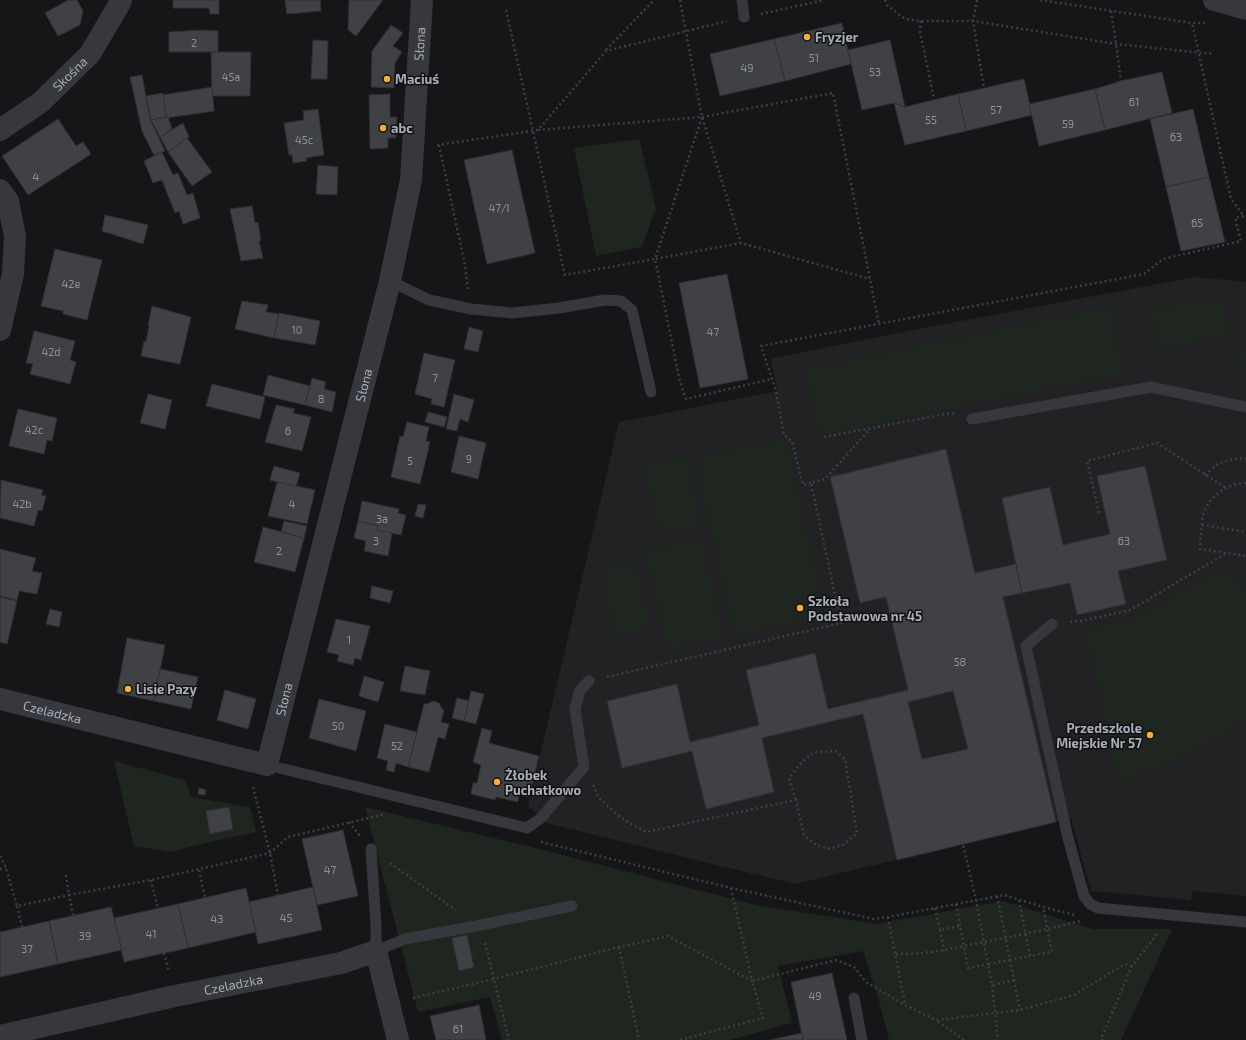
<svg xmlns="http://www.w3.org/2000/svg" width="1246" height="1040" viewBox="0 0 1246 1040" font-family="'Exo 2',sans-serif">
<rect width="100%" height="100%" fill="#161618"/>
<path fill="#222225" d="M1195 277 1246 282V896L1192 891 1191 900 1091 891 1071 818 795 884 546 823 528 806 619 422 778 391 770 359 887 335Z"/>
<g fill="#1e261f">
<path d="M639 139 656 208 642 247 596 256 574 148Z"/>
<path d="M1222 296 1230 336 1158 349 1151 309Z"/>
<path d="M1111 307 1124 374 819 435 805 369Z"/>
<path d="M1246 334V365L1238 363Z"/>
<path d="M787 438 825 616 734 636 695 458Z"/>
<path d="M686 455 701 526 659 535 644 464Z"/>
<path d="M702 537 724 638 667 650 645 550Z"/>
<path d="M637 563 651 628 614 636 600 571Z"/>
<path d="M1225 567 1246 589V722L1153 771 1118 783 1085 628 1129 620Z"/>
<path d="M114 761 185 780 191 797 250 807 256 832 209 842 171 852 134 846Z"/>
<path d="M365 807 539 849 756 905 877 924 1003 901 1093 929H1172L1121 1040H889L879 1001 863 951 778 966 792 1023 730 1040H502L490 997 418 1012Z"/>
</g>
<g fill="#404145" stroke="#303034" fill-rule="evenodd">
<path d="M68 0H77L83 11 80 25 58 36 45 13Z"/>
<path d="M173 0H219V14H210L209 8H173Z"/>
<path d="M285 0H320L321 11 287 14Z"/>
<path d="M349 0H383L356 36 348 30Z"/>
<path d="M842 23 851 64 785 81 774 39Z"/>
<path d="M391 25 403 33 393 46 402 52 395 63 394 88 371 87 372 51Z"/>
<path d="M202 30 218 31V52H169V32Z"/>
<path d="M774 39 785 81 720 96 710 54Z"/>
<path d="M313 40 328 41 327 79H311Z"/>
<path d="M890 40 905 107 894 103 862 110 848 50Z"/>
<path d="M218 52H251L250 96H212L211 53Z"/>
<path d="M1162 72 1172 113 1105 130 1095 89 1121 81Z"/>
<path d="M142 75 150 119 165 151 154 155 142 131 130 77Z"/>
<path d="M1024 79 1032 115 966 131 958 94Z"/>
<path d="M212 87 214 111 166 118 163 95Z"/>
<path d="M1095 89 1105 130 1039 146 1029 104Z"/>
<path d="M163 93 166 117 151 120 146 96Z"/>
<path d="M390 94V117H397L396 138H388V148L370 149 369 95Z"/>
<path d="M958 94 966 131 905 145 894 103 905 107Z"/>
<path d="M318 109 324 155 306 158 307 161 293 163 292 155H289L284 123 304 120 303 111Z"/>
<path d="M1193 109 1209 177 1166 187 1150 119Z"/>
<path d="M166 117H168L172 129 160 137 151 120Z"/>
<path d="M58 119 76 146 83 142 91 154 28 195 2 156Z"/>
<path d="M183 123 189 137 168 152 160 137Z"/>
<path d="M187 138 212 172 192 186 168 152Z"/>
<path d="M512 150 535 253 487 264 464 160Z"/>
<path d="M162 152 173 175 178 173 187 195 193 193 200 218 183 224 179 211 175 213 162 180 153 183 144 161Z"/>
<path d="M318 165 338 167 337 195 316 194Z"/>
<path d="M1209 177 1225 242 1181 251 1166 187Z"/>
<path d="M252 206 255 223 258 222 261 241H259L263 258 241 261 230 209Z"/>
<path d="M105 215 148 225 143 244 102 231Z"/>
<path d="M55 249 102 260 87 320 63 314V311L41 306Z"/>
<path d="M727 274 748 379 700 388 679 283Z"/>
<path d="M242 301 268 305 266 312 279 314 274 338 235 329Z"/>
<path d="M152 306 191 317 180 364 141 356 144 341 146 342 149 326H148Z"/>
<path d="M279 313 320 321 315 345 274 338Z"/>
<path d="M469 327 483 331 478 352 464 349Z"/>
<path d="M34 331 75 341 70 360 76 362 70 384 30 374 33 364 26 363Z"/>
<path d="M424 353 455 360 444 407 431 404 432 399 415 394Z"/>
<path d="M268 375 310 386 305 405 263 395Z"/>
<path d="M312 378 326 382 324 389 336 392 332 412 305 405Z"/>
<path d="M212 384 265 397 260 419 206 406Z"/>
<path d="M148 394 172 400 165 429 140 423Z"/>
<path d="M454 394 474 400 468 422 460 419 457 431 446 429Z"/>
<path d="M276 405 295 409 293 413 311 417 302 451 265 442Z"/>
<path d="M18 409 57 418 52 441 47 440 44 454 9 446Z"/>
<path d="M428 412 447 417 444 427 425 422Z"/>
<path d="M407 422 429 427 426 441 430 442 420 484 391 477 400 436 403 437Z"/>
<path d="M459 436 486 443 478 479 451 472Z"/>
<path d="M946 449 975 573 1016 564 1022 593 1003 597 1056 822 897 860 863 714 762 738 774 792 706 809 692 751 622 768 607 701 677 684 690 742 759 725 746 670 815 653 828 709 908 690 886 597 860 603 830 477ZM953 691 968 749 922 759 908 702Z"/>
<path d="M274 466 300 473 296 487 270 480Z"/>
<path d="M1145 466 1167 560 1118 571 1126 604 1077 615 1070 583 1022 593 1002 498 1050 487 1063 545 1110 534 1097 476Z"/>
<path d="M1 480 43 490 41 495 46 496 42 511 38 510 34 526 0 518Z"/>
<path d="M277 482 315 490 307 524 268 516Z"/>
<path d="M362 501 399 509 398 513 406 515 401 535 377 530 378 526 358 521Z"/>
<path d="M418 504 426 505 423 518 415 516Z"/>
<path d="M284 521 307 526 304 538 281 532Z"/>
<path d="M358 521 378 526 377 530 392 533 388 556 364 551 366 541 354 538Z"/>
<path d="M263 527 304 538 295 572 254 562Z"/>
<path d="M0 549 36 558 32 571 42 573 37 594 19 591 17 600 0 596Z"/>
<path d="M372 586 393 591 390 603 370 598Z"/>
<path d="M0 597 17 601 7 644 0 642Z"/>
<path d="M50 609 62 612 59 627 46 624Z"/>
<path d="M336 619 370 626 361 660 355 658 353 665 337 661 339 655 327 652Z"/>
<path d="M127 638 165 645 154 701 117 693Z"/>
<path d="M405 666 430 671 425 695 400 691Z"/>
<path d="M160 669 198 677 191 709 154 701Z"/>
<path d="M364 676 384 682 378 702 359 696Z"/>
<path d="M225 690 256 699 248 729 217 720Z"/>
<path d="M471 691 484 694 476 724 464 721Z"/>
<path d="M457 698 469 701 464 721 452 718Z"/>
<path d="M319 699 366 711 356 751 309 738Z"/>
<path d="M433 701 439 703 442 709H444L441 722 449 724 445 739 438 737 429 772 408 767 424 704H427Z"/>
<path d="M385 724 417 732 408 767 396 763 394 772 386 770 388 761 377 758Z"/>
<path d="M482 728 492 731 489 743 539 756 529 797 519 795 518 802 496 797 495 800 471 794 473 783H477L481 765 473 762Z"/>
<path d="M199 788 206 790 205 795 198 794Z"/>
<path d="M229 807 233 829 210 834 206 811Z"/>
<path d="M343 830 358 896 317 905 302 839Z"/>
<path d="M313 887 322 930 258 944 249 902Z"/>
<path d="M246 888 256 932 188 948 178 904Z"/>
<path d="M178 904 188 948 124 962 114 918Z"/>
<path d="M111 907 122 950 58 964 49 921Z"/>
<path d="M49 921 58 964 0 977V932Z"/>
<path d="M467 935 474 967 459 971 452 938Z"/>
<path d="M832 973 847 1040H803L791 982Z"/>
<path d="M479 1005 486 1040H436L430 1016Z"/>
<path d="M802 1033 803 1040H770Z"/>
</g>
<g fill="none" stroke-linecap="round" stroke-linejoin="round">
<g stroke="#3d3f44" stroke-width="2.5" stroke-dasharray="2 3" stroke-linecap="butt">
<path d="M680 0 702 117 741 243"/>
<path d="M885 0 887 5 905 19 921 21H973L1116 44 1214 54"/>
<path d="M977 0 973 21 984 88"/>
<path d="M1040 0 1192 23H1205"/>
<path d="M506 10 565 275 655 259 680 382 686 399 772 379"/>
<path d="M1111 11 1116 44 1121 81"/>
<path d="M761 14 825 0"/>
<path d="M921 21 920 32 934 99"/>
<path d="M606 50 654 0"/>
<path d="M702 117 833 93 879 324"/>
<path d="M538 130 702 117 655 259 741 243 870 279"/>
<path d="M437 145 538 130 606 51 727 21"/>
<path d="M439 145 465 265 468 289"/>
<path d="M824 437 951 413 954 414"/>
<path d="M1205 475 1219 463 1238 458 1246 459"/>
<path d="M811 483 803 485 792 442 784 435 776 391 761 346 1144 274 1163 259 1241 241 1235 218 1244 216 1231 199 1192 23"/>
<path d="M1246 483C1228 483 1208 497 1203 515 1201 526 1201 538 1200 549L1246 556"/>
<path d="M1099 513 1087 461 1157 443 1226 488"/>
<path d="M1202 525 1246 532"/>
<path d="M1070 622 1081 621 1130 610 1227 553"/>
<path d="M607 677 841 623 811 483 825 479 870 429"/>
<path d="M593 785 599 798 621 818 646 832 796 800 804 835 816 845 828 849 843 845 857 833 845 759 836 751 814 752 802 762 789 778 796 800"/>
<path d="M253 787 270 853 278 895"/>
<path d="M349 822 360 836"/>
<path d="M541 842 731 888 874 919 888 917 1004 895 1043 907 1075 915"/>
<path d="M0 856 6 868 17 906 69 895 73 915"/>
<path d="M390 863 456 910"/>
<path d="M0 869 6 868"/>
<path d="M199 870 205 898"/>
<path d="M66 875 69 895 151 880 270 853 288 837 386 814"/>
<path d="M151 880 158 909"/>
<path d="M731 888 752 981"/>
<path d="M997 896 1010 960 1030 956"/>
<path d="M1019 900 1030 956 1052 952 1043 907"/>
<path d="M956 904 960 926"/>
<path d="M17 906 22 927"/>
<path d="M935 908 940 930 960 926 968 968 988 964 976 900 963 844"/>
<path d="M888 917 905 1004"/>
<path d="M940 930 944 951"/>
<path d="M485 943 494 979 619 947 668 936 752 981"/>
<path d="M619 947 639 1040"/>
<path d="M164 953 169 972"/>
<path d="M896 954C926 955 954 948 984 942 1016 936 1049 929 1081 921"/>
<path d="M1010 960 1014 980 992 985 988 964Z"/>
<path d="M1014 980 1020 1010"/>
<path d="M992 985 998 1040"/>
<path d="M413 998 494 979 509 1040"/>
<path d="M680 1040 763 1018 752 981 836 960 854 967 866 982 905 1005 936 1020"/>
<path d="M964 1040 936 1020 1020 1010 1074 995 1125 964 1132 966"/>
<path d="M1103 1040 1101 1039 1132 966 1158 933"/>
</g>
<g stroke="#37383d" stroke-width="11">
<path d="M742 0 744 17"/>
<path d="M390 281 429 300 471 309 512 313 559 308 605 300 621 301 632 310 651 392"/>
<path d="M972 419 1151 387 1246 407"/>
<path d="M1052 624 1026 646 1067 834 1084 896 1090 904 1098 908 1246 922"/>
<path d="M267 765 527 828 541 818 584 767 575 709 580 690 589 681"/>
<path d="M371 849 376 925V951L405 939 481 925 572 906"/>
<path d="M854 998 862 1040"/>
</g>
<g stroke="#37383d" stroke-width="22">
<path d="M1214 0 1246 9"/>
<path id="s1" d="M0 130 41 102 90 54 120 3 121 0"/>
<path d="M0 190 8 201 15 236 13 274 0 330"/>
<path id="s2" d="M0 699 267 765 390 281 411 180 422 0"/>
<path id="s3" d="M0 1036 175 996 341 963 376 951 398 1040"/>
</g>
</g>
<g fill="#f2b134" stroke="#111113" stroke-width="1.5">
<circle cx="807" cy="37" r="4"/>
<circle cx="387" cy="79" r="4"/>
<circle cx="383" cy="128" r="4"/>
<circle cx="800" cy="608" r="4"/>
<circle cx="128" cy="689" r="4"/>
<circle cx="1150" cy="735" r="4"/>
<circle cx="497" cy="782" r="4"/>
</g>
<g text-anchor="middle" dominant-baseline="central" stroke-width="3" stroke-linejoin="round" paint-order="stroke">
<g font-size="11" fill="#8e929b">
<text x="194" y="42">2</text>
<text x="814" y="57">51</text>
<text x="747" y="67">49</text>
<text x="875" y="71">53</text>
<text x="231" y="76">45a</text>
<text x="1134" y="101">61</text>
<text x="996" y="109">57</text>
<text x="931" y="119">55</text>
<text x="1068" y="123">59</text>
<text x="1176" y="136">63</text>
<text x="304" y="139">45c</text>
<text x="36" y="176">4</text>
<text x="499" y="207">47/I</text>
<text x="1197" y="222">65</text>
<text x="71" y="283">42e</text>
<text x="297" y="329">10</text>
<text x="713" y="331">47</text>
<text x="51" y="351">42d</text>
<text x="435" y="377">7</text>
<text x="321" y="398">8</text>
<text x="34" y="429">42c</text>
<text x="288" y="430">6</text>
<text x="469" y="458">9</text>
<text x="410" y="460">5</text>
<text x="22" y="503">42b</text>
<text x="292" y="503">4</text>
<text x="382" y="518">3a</text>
<text x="376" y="540">3</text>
<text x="1124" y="540">63</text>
<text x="279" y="550">2</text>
<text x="349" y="639">1</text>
<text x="960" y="661">58</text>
<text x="338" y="725">50</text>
<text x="397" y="745">52</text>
<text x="330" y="869">47</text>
<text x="286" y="917">45</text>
<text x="217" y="918">43</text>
<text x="151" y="933">41</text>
<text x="85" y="935">39</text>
<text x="27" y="948">37</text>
<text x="815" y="995">49</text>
<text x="458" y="1028">61</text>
</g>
<g font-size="13" font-weight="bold" fill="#a8adb8" stroke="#111113" text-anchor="start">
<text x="815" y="37">Fryzjer</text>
<text x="395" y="79">Maciuś</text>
<text x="391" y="128">abc</text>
<text x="808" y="601">Szkoła<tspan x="808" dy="15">Podstawowa nr 45</tspan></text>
<text x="136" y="689">Lisie Pazy</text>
<text x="1142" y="728" text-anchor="end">Przedszkole<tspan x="1142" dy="15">Miejskie Nr 57</tspan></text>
<text x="505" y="775">Żłobek<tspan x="505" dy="15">Puchatkowo</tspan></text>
</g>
<g font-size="13" fill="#a8adb8" stroke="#111113">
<text stroke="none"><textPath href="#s2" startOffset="1014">Słona</textPath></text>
<text stroke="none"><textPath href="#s1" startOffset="90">Skośna</textPath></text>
<text stroke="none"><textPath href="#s2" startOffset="667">Słona</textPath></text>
<text stroke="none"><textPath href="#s2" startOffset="343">Słona</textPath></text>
<text stroke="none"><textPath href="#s2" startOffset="54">Czeladzka</textPath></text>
<text stroke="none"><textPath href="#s3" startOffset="239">Czeladzka</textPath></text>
</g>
</g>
</svg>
